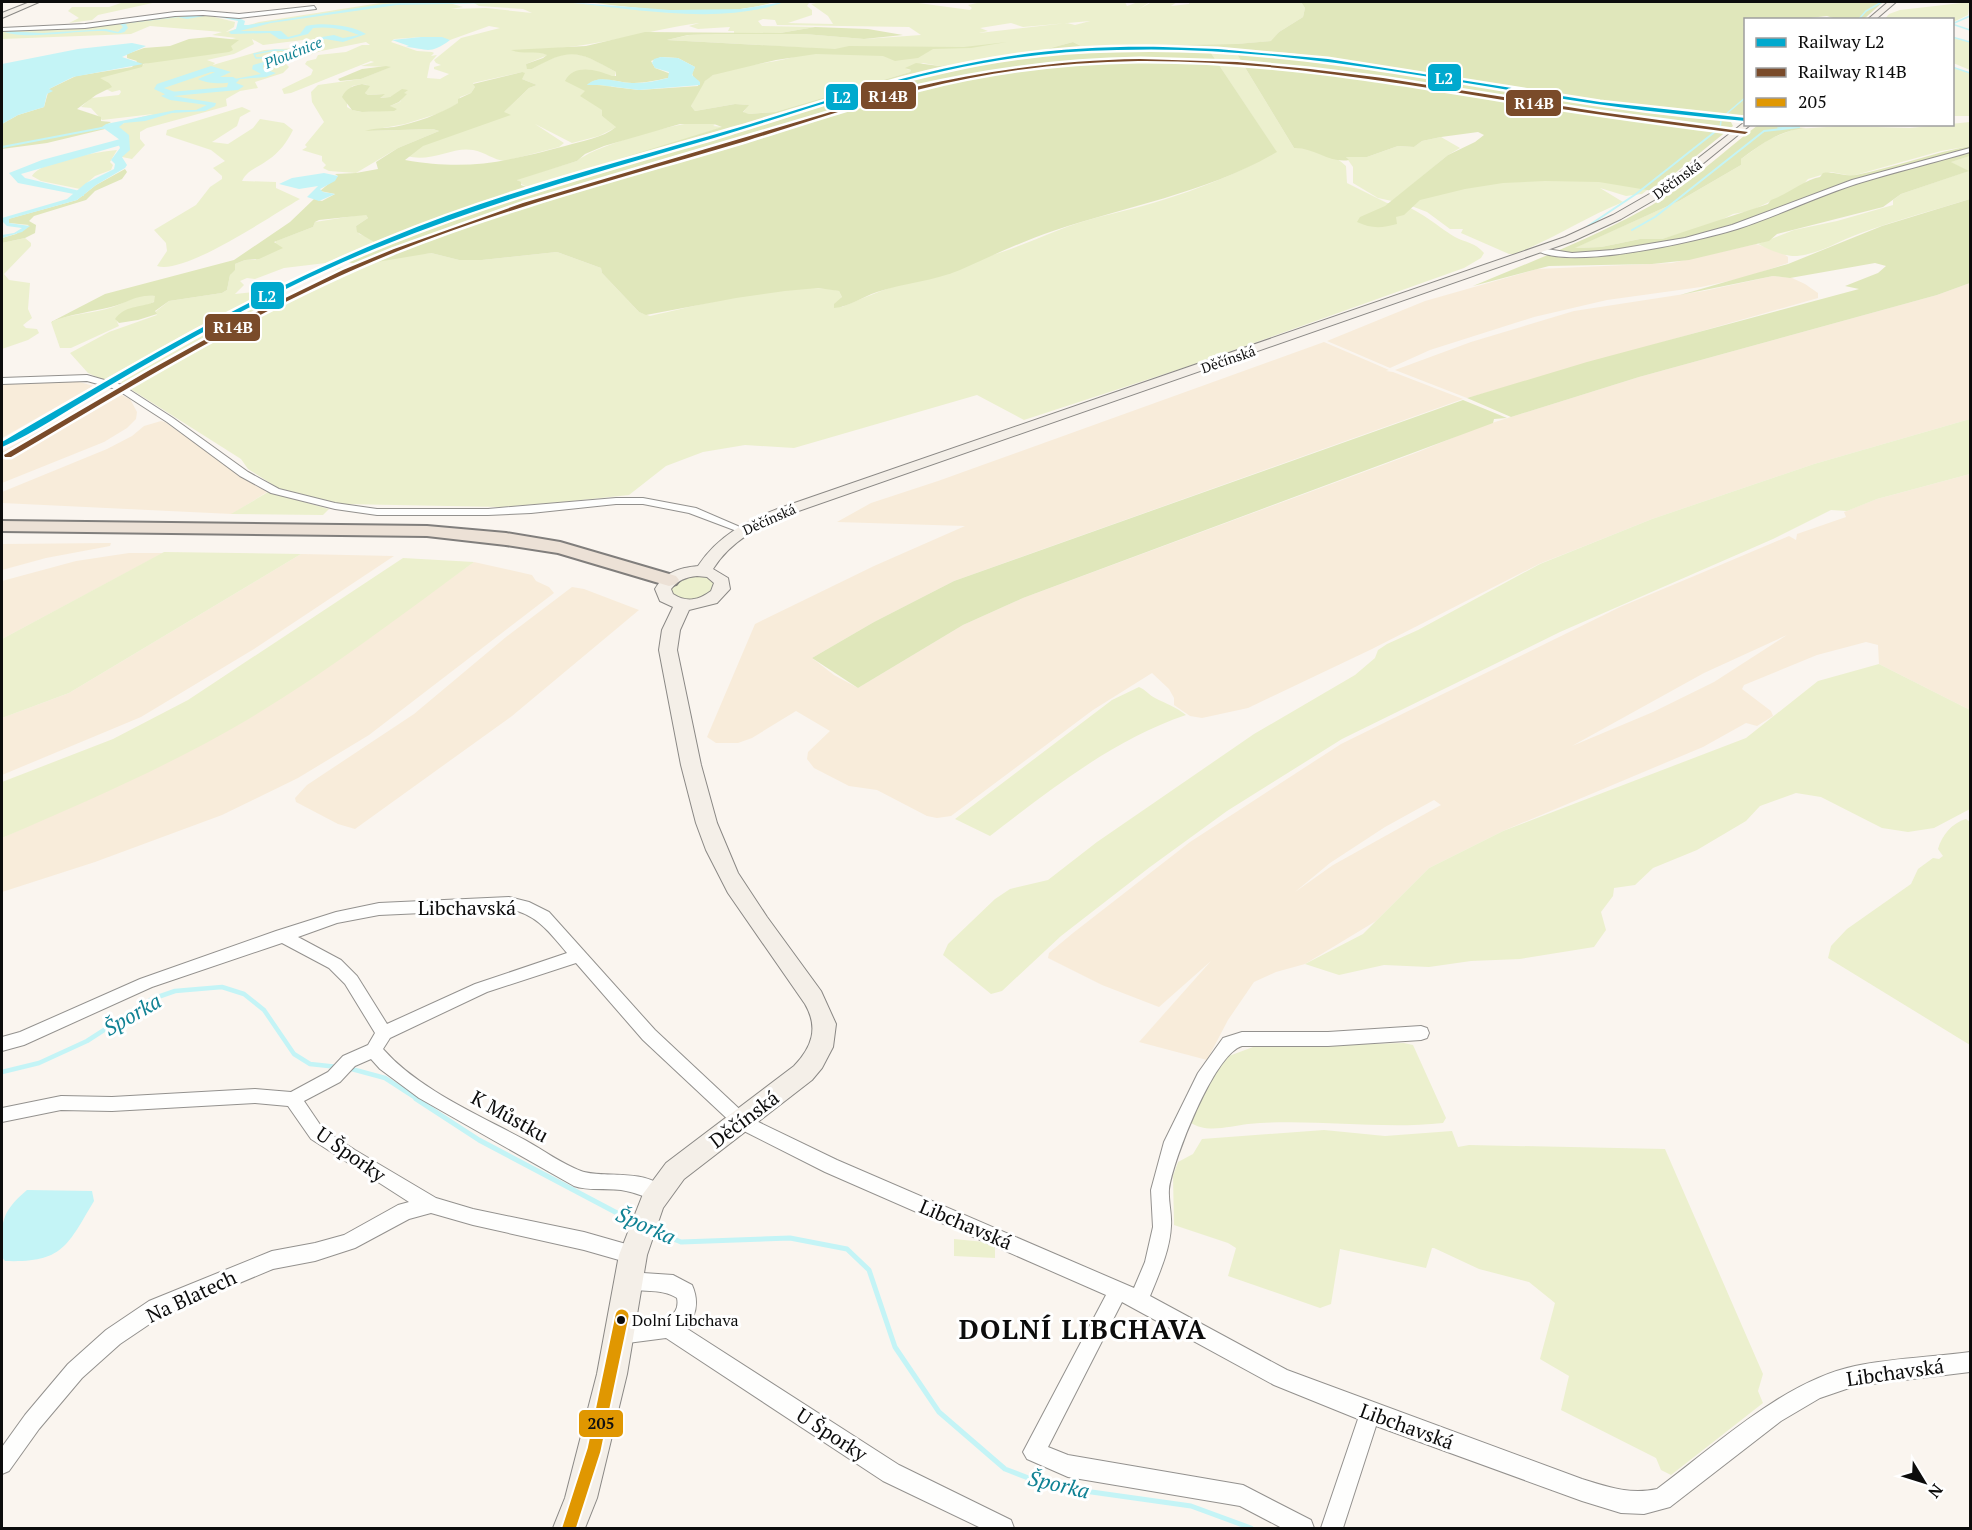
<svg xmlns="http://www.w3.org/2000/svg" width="1972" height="1530" viewBox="0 0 1972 1530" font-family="'PT Serif',serif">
<rect width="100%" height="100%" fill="#faf5ef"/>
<g fill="#f8ecda" fill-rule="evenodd">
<path d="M1756 244 1784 254 1788 257V263L1743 278 1701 287 1607 300 1534 317 1430 350 1390 368 1327 341 1425 301 1537 269 1672 263Z"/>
<path d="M1773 276 1792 278 1805 284 1818 293V298L1467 398 1395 370 1471 342 1574 311 1704 291Z"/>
<path d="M1970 283V419L1814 464 1652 519 1582 547 1539 564 1372 649 1248 708 1202 718 1190 716 1174 705V698L1169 689 1152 673 1093 710 951 816 937 818 927 816 877 790 849 786 814 768 807 759 808 752 830 731 796 711 752 738 738 743H716L707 737 755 624 874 566 965 526 837 522 871 503 938 481 1324 342 1389 370 1386 371 1393 372 1463 399 954 581 874 622 812 658 834 675 858 688 963 625 1023 598 1418 452 1479 427 1639 377 1937 295Z"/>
<path d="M77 381 93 386 2 438V383Z"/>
<path d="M115 392 130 399 137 412 136 419 127 428 104 442 2 483V452L105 394Z"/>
<path d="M161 421 165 422 248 481 267 492 232 514 2 503V492L107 449 132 436 144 426Z"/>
<path d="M1970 474V710L1879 664 1878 645 1866 642 1817 655 1744 685 1742 689 1771 711 1773 716 1757 726 1746 723 1703 747 1503 831 1429 868 1376 921 1305 964 1276 972 1254 982 1228 1020 1207 1060 1139 1042 1211 961 1159 1007 1102 985 1048 958 1049 953 1073 933 1190 842 1341 744 1620 607 1718 566 1789 536 1796 540 1797 534 1846 517 1844 512 1877 499ZM1787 635 1714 682 1653 712 1572 746 1704 673ZM1434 800 1441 805 1333 865 1295 892 1330 863 1385 827Z"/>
<path d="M111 543 110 546 46 558 2 570V544Z"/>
<path d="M129 553H163L2 639V581L76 561Z"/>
<path d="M301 554 394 556 254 649 141 717 2 775V718L69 693Z"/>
<path d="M474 562 532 575 536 581 549 587 554 593 369 735 298 778 222 815 95 862 2 892V838L160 766 246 720 304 683Z"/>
<path d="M572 587 584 589 639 610 512 716 355 829 338 824 296 802 295 798 307 785 414 714 506 637Z"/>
</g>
<g fill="#ecf0ce" fill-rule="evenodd">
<path d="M124 2H157L98 15 92 20 69 23 79 18 68 11 72 7H109Z"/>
<path d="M407 2H446L463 7 451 9 486 8 532 13 523 9 479 6 474 3 563 2 673 13 740 11 784 2 809 3 807 6 812 10V15L788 23 833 24 828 16 811 4 822 2H911L970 10 972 8 968 5 981 2H1128H1125L1127 6 1138 2H1150L1139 9 1152 2H1177L1171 6 1189 4 1190 2H1301L1305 8 1303 17 1279 32 1272 41 1236 44 1081 46 1073 42 1043 50 940 66 923 63 906 69 911 70 910 72 775 112 749 114 743 113 748 105 735 104 695 111 691 106C695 98 699 88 705 81 721 62 793 66 812 48L667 40 689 35 734 33V31H728L730 27 698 29 689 26 699 23C643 31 588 50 531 49L548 55 526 64 532 69C571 46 578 51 616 72L602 116 617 126 615 128 599 136 572 143 535 124 564 143 559 147 505 161C493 160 485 152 473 150 453 146 431 163 407 156L409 150 505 111 529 88 537 85 522 79V72L473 83 475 87 471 93 460 97 459 103 440 113 405 124 366 131 433 129 439 131 398 148 356 173 329 171 323 168 326 165 322 161V156L302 150 307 147 305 145 324 122 312 102 311 92 318 85 361 79 390 67 361 66 374 62 371 61 291 93 284 94 282 89 311 75 313 70 305 64 307 61 316 59 318 55 346 52 362 45H370L366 42 321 51 285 63 289 67 283 73 255 82 258 88 240 91 226 99 227 106 147 128 140 132V139L145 145 132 159 122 157 118 126 130 120 153 114 102 120 91 108 81 107 91 98 119 95 121 92 120 90 112 92 88 80 236 38 212 35 222 32 150 26 131 34 2 39V31L76 29 132 20 202 14 235 22 234 27 226 32 259 22 380 3ZM763 19 775 20 777 25 909 27 921 35 864 39 804 34H736L780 33 815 27 762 26 758 21ZM1090 21 1075 25 1067 23 979 33 988 31 980 28 1011 23 1023 27ZM489 26 500 28 461 38 434 60 436 63 441 65 434 67V69L449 74 440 79 427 78 430 63 437 55 431 56 434 53 432 52 417 51 391 42 394 39 422 37 450 40ZM252 39 263 45 311 39 297 48 264 50 213 65 215 63 207 60 234 54 254 44ZM362 84 367 85 365 93 368 95 383 94 378 98 390 97 398 93 403 96 400 102 390 106 393 109C379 110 360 116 347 107V100L352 86Z"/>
<path d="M1970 2 1968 15 1953 22 1952 20H1884L1889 14 1900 10Z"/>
<path d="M1953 38 1970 42V70L1953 63Z"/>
<path d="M1209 50 1235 51 1294 148C1310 147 1336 155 1346 166L1347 183 1387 203C1411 201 1435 225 1455 237 1466 243 1475 242 1484 253L1481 258 1464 268 1195 364 1024 420 977 395 794 448 745 445 703 452 666 466 629 495 563 502 502 507 342 504 278 488 248 469 241 459 121 383 123 379 142 367 226 320 256 306 293 299 339 268 419 254 431 253 459 260H482L557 252 601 268 602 273 639 312 650 316C695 306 797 279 839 291L842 297 840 301 842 307C895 283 950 269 1005 251 1037 240 1066 225 1099 217 1156 204 1227 182 1276 151Z"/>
<path d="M1953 67 1970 73V116H1953Z"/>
<path d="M242 107 251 111 240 117 237 126 212 142 228 144 253 128 260 119 284 123 293 130C287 142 279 153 268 160 258 168 248 169 242 181L276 182V188L300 199C272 215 185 275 157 266L167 251 166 243 154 230 196 205 210 187 222 179V176L213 168 225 161 211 150 166 135 167 130Z"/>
<path d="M1970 122V146L1941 151 1852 176 1831 172 1808 179 1801 187 1750 211 1733 214 1713 224 1662 239H1640L1601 247 1574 248 1679 201 1741 165V159L1769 139 1795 129 1843 126 1910 128Z"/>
<path d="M693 123 714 124 715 125 713 126 723 127 547 183C535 186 525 191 517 179L577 161C595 146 668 125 693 123Z"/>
<path d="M1441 137 1460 148 1448 155 1392 201 1378 198 1353 183V167L1346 157H1367L1398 146 1414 147 1422 141Z"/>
<path d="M117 150 110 162 113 165 111 170 95 176 80 189 41 181 32 176C42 160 98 152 117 150Z"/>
<path d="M1970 156V199C1934 210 1897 220 1861 233 1840 240 1820 254 1797 256 1786 257 1767 249 1758 244L1794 230 1837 221 1893 205V200L1901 194 1968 171 1950 162Z"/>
<path d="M1685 161 1642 194 1626 196 1600 188 1623 202C1586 217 1553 239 1515 254H1509L1461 233 1463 229H1450L1427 212 1401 202 1432 174Z"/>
<path d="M360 215H366L368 218 356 226 359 234 371 238 374 242 370 244 326 263 284 268 255 279 247 278 240 281 244 285 235 294 262 291V295L192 330 111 376 103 380 88 373 70 353 109 332 157 315 155 312 169 301 222 293 227 290 230 275 235 264 245 260H255L275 244 276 241 313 227 315 222Z"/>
<path d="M25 238 31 243V246L4 274 9 280 30 283 28 309 32 318 23 325 26 328 37 329 39 333 28 340 2 349V243Z"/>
<path d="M145 295 155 296 157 299C145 311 126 304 116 319L119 326 71 348H60L51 322C71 313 93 314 113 307 124 303 133 297 145 295Z"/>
<path d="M1970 419V474L1877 499 1847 511 1831 510 1773 539 1560 632 1342 739 1227 811 1150 867 1061 936 1002 991 991 994 943 955 948 944 995 899 1010 889 1048 880 1097 842 1254 734 1355 675 1375 658 1378 650 1387 644 1418 630 1540 564 1652 519 1814 464Z"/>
<path d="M268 492 329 509 323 515 231 514Z"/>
<path d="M164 552 301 554 69 693 2 718V639Z"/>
<path d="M403 558 474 562C400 616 326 673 247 720 169 766 85 802 2 838V782L113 739 188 700Z"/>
<path d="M692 575 708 577 714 582 713 592 694 601 673 597 670 587 672 584Z"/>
<path d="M1879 664 1970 710V809L1934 828 1908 832 1882 828 1821 797 1796 793 1760 806 1746 821 1697 850 1653 868 1635 885 1614 888 1613 896 1601 912 1606 930 1594 947 1520 959 1471 961 1429 967 1384 965 1339 975 1305 964 1363 934 1429 868 1503 831 1746 738 1818 681Z"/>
<path d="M1139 687C1146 690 1149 695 1155 698 1167 704 1176 707 1186 715 1114 739 1050 790 990 836L955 819 1112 700Z"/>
<path d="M1966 819 1970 822V1045L1828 958 1831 946 1847 929 1911 884 1918 869 1933 858 1939 859 1943 856 1938 849C1942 835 1952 823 1966 819Z"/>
<path d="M1404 1043 1413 1045 1446 1118 1443 1123C1378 1130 1313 1118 1248 1124 1231 1126 1205 1134 1190 1122L1212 1076 1229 1056 1253 1047Z"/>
<path d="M1324 1130 1385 1136 1452 1131 1458 1147 1469 1145 1665 1149 1763 1374 1758 1391 1763 1403 1671 1475 1661 1470 1656 1458 1561 1410 1569 1376 1540 1359 1555 1303 1529 1282 1479 1269 1434 1248H1432L1426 1268 1340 1249 1331 1304 1320 1308 1228 1276 1236 1248 1228 1243 1174 1225 1173 1176 1178 1162 1193 1154 1202 1139Z"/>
<path d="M954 1239 995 1243V1258L954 1256Z"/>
</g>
<g fill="#e0e7bb" fill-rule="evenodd">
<path d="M586 2H774C717 19 645 9 586 2Z"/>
<path d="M1301 2 1882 3 1864 19H1836L1827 16 1792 20H1746L1745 26 1743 27 1746 28 1745 118 1604 104 1360 62 1289 53 1209 48H1101L1024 55 933 71 586 172 593 167 722 127 714 124H680L604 146 585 154 577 161 517 180 521 182V185L529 188 547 183 374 242 357 232 356 226 368 218 366 215 319 220 315 222 313 227 274 242 283 248 259 259 245 260 235 264V270L230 275 227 290 222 293 169 301 155 311 157 314 138 320 119 323 115 319C125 305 140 308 154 302L155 296C137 294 127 303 111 307 91 312 70 314 51 322L105 294 234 260 290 222 314 199 322 201 335 194 320 191 338 176 335 174 356 173 378 169 376 162 398 148 439 131 433 129 365 131C374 128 385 128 394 127 416 123 440 114 458 103V99L471 93 475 87 473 84 522 72 525 73 522 79 537 85 529 88 504 112 511 115 423 146 405 160C469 171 503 162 565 146 581 141 603 138 616 127L602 116V110L580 96 585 91 565 81C574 63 597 70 612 76H616V72C578 51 571 47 532 69H527L526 64 543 58 547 55C536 50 523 55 511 50L586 46 645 32 780 33 815 27 868 29 903 35 864 39 804 34H715L688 35 667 40 835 49 849 46 964 47 1007 42 971 48 933 49 918 58 902 60 895 61 883 56 816 54 776 60 713 75 705 81 691 106 695 111 735 104 749 105 743 112 749 114 775 112 910 72 911 70 905 68 916 63 940 66 1043 50 1073 42 1081 46 1236 44 1271 41 1279 32 1303 17 1305 8ZM661 57 678 58 695 67 692 73 694 79 699 81 698 86 639 90 597 85H587C600 73 618 84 634 83 645 83 657 80 668 78L671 74 655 68 651 61Z"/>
<path d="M210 37 239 40 231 46 233 50 229 52 143 64 142 67 100 78 109 83 112 87 96 95 77 109 101 117V121L111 122 103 127 105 129 47 143 2 149V124L18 115 44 107 49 89 76 76 132 67 137 61 127 58V54L144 48 170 46 189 39Z"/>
<path d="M1165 49 1209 50 1277 152 1275 153C1207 193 1126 206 1053 231 1021 242 991 256 960 270 934 281 904 283 877 292 862 297 849 307 834 308V304L842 297 839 291 818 288 785 291 736 298 646 315 639 312 602 273 601 268 557 252 482 260H459L431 253 365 264H355L345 261 434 225 526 194 921 77C1001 57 1082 50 1165 49Z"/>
<path d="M1235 51C1402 61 1563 109 1730 120L1733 126 1653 191 1599 182 1545 181 1503 183 1465 189 1420 200 1404 215 1396 217 1397 224C1382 228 1372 229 1357 222L1360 217 1385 206 1448 155 1475 142 1484 135 1478 132 1441 137 1422 141 1414 147 1398 146 1367 157H1346L1349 160C1331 164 1313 147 1294 148Z"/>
<path d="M386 66 391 67 361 79 340 81 338 79 362 69Z"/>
<path d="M362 84 370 86 365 93 368 95 385 94 380 98 390 97 402 89 408 90 404 93 407 94 399 102 390 106 397 109 394 111 362 112 352 110 342 97C346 88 353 86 362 84Z"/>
<path d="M1758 125 1806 128C1780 130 1761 144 1741 159V165L1679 201 1575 248 1601 247 1640 239H1662L1768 204 1771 200C1788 194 1804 180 1820 177L1823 173C1834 171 1845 177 1856 175 1895 167 1932 153 1970 146V156L1951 162 1969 171 1901 194 1883 207 1777 234 1769 241 1689 260 1652 264 1549 266 1473 286C1533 261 1595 237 1652 205 1690 183 1723 152 1758 125Z"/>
<path d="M125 169 127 172 122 179 95 191 86 200 34 216 29 221 36 225 35 233 25 238 2 243V238L16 234 29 225 9 223 8 219 77 200 96 185Z"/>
<path d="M1970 199V283L1937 295 1639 377 1511 417 1467 398 1587 362 1859 289 1845 286 1878 273 1886 266 1875 263 1790 278 1773 276 1680 295 1788 264 1882 226Z"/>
<path d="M1463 400 1507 418 1494 419 1493 423 1023 598 963 625 858 688 812 658 874 622 954 581Z"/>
</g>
<g fill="#c4f4f6">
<path d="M415 2C458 4 502 2 545 2L397 5 271 23 240 31H281L288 37 300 34 306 26C322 22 352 25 366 34L343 42 325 39 289 59 263 65V69L276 73 266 77 240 79 236 83 244 86 238 90 173 96 216 103 215 106 205 111 172 113 145 121 124 123 119 127 129 135 130 150 122 157 127 165 125 168 96 185 77 200 9 219V223L30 226 22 232 2 238V235L14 233 22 228 7 226 2 221V218L67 199 86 183 114 169 115 164 111 160 120 148 118 143 120 140 102 127 106 124 176 110H196L207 105 170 100 161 96 170 92 227 87 229 80 261 74 252 69 253 65 285 56 322 37 334 35 343 38 359 35C345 29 329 26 313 28L308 34 288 39H279L270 33 231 34 229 32 236 29 238 21 210 15 187 19 177 17 133 22 126 24 128 28C124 32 126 32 120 33 113 34 109 31 102 31 74 30 25 41 2 31L43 33 106 29 118 32 123 27 120 24 206 14 241 19 245 21 244 25H248L384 4Z"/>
<path d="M564 2 671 10 741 9 784 2C721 26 629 8 564 2Z"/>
<path d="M421 37H442L450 40C429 56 426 48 406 47L409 46 392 40Z"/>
<path d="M132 43 146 46 122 57 143 64 73 77 49 89 53 91 47 94 44 107 18 115 2 124V64L78 49Z"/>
<path d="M661 57 678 58 695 67 692 75 700 82V85L639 90 600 85H587C600 73 618 84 634 83 645 83 657 81 668 78L669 72 655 68 652 63 654 59Z"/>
<path d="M324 173 338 176 335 181 320 189 323 192 335 194 319 201 307 197 318 186 299 189 279 184 292 178Z"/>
<path d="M27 1190 92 1191 94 1201C67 1246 63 1263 5 1261L2 1257C1 1223 0 1213 27 1190Z"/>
</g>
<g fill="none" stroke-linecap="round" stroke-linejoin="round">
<g stroke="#c4f4f6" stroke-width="1.5">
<path d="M1858 20 1866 11 1882 2"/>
<path d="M1952 24 1970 16"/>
<path d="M1952 24 1970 30"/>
<path d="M1952 37 1970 42"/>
<path d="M286 57 256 58 254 54 275 50 298 51"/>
<path d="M1952 67 1970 73"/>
<path d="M1725 115 1746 97"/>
<path d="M101 128 107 127"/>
<path d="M1720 128 1721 121"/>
<path d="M1778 128 1799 127 1798 124"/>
</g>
<g stroke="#c4f4f6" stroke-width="2">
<path d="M2 147 107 127"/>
<path d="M1588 226 1636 194 1721 127"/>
<path d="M1632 230 1655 217 1764 131 1799 127"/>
</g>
<g stroke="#c4f4f6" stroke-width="4.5">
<path d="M348 1068 385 1078 419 1100"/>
<path d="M2 1072 39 1063 87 1041 152 999 175 991 222 987 244 994 264 1010 294 1054 310 1064 338 1067"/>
</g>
<g stroke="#c4f4f6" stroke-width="5">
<path d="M416 1099 479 1140 636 1223"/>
<path d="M651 1230 681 1242 790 1238 847 1249 869 1270 895 1347 939 1412 1005 1469 1049 1486 1191 1506 1251 1528"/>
</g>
<g fill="#c4f4f6" fill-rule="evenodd">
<path d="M211 66 231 72 220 77H233L238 80C230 85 206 84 198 79L215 72H211L164 88 175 92V96H169L154 89 157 84Z"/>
<path d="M124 138 129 141 128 143 21 174 25 178 84 192V196L18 183 9 173 42 160Z"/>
</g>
<defs>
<g id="street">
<path d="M314 6 316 9 239 18 203 15 175 16 85 28 2 31V28L85 24 175 12 203 11 239 14Z"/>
<path d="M1970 148V152C1933 163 1894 172 1856 184 1816 197 1777 216 1737 229 1698 241 1569 271 1536 250L1540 248 1572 253 1613 250 1685 238 1732 225 1852 180Z"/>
<path d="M87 375 122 385 173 418 248 472 279 489 335 503 377 509H488L616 498H643L696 508 747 530 742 533 689 513 643 504H616L531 513 488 515H377L335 509 271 493 240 476 167 422 116 389 87 381 2 384V378Z"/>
<path d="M509 897 529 902 549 912 655 1030 748 1117 837 1160 1134 1288 1145 1262 1153 1227 1151 1190 1164 1142 1198 1073 1223 1038 1242 1032H1328L1421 1026 1427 1028 1429 1033 1427 1038 1421 1040 1328 1046H1242C1214 1054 1173 1160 1169 1189 1168 1201 1172 1214 1171 1226 1170 1250 1159 1274 1150 1296L1287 1370 1582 1479C1608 1487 1630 1495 1657 1489 1715 1446 1784 1381 1855 1366 1893 1358 1932 1357 1970 1352V1372L1855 1386 1820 1398 1781 1421 1670 1507 1644 1514 1621 1513 1582 1501 1376 1426 1343 1528H1321L1358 1419 1274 1385 1122 1302 1048 1447 1068 1455 1243 1485 1311 1520 1314 1528H1282L1240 1506 1068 1477 1027 1459 1023 1452 1106 1295 825 1172 736 1127 643 1040 576 963 487 992 390 1038 383 1049C418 1089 479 1115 525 1140 543 1150 562 1164 581 1171 602 1179 654 1167 666 1193L663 1199 657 1201C645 1197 634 1192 621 1190 605 1188 588 1191 574 1186L419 1098 380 1069 371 1059 355 1066 340 1082 304 1101 323 1129 355 1150 436 1198 473 1209 584 1232 633 1246 640 1249 642 1255 640 1261 633 1264 584 1250 473 1225 431 1213 409 1219 355 1248 315 1261 273 1269 163 1315 120 1344 82 1378 39 1429 9 1471 2 1474V1447L25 1415 68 1364 106 1330 149 1301 272 1251 315 1243 344 1235 398 1205 409 1202 311 1139 288 1106 255 1103 112 1111 61 1110 2 1122V1108L61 1096 112 1097 255 1089 291 1092 328 1072 343 1056 368 1045 375 1033 345 984 329 968 282 943 152 987 24 1045 2 1051V1037L20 1032 140 979 276 931 336 912 379 903ZM509 909C537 914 550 933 567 953L475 984 387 1024 357 976 341 960 298 937 337 923 379 915Z"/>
<path d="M628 1272 673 1275 692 1285C699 1301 697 1315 686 1328L899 1465 1011 1520 1014 1528H981L883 1481 666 1338 620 1344 613 1341 610 1334 613 1327 620 1324 666 1319C675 1314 679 1308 677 1298 661 1287 639 1294 621 1287L618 1281 621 1275Z"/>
</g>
<g id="secondary">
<path d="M30 2H39L2 18V13Z"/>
<path d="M1888 2H1896L1875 20H1867Z"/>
<path d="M1746 121V124L1749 126 1668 192 1621 219 1573 241 790 514C760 526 731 540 713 569L728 578 730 589 717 603 689 610 680 630 677 650 701 765 717 823 738 873 767 917 821 991 836 1024 833 1047 822 1068 812 1080 684 1179 663 1208 647 1255 627 1374 597 1498 585 1528H553L565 1498 597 1374 619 1255 643 1194 666 1163 794 1066C812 1047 819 1028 805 1004L728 893 706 850 696 823 681 765 659 650 662 630 673 607 660 601 655 589C665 572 679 568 698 566 718 536 746 521 780 508L1565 237 1613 215 1660 188ZM697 576 707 577 714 583 711 591C699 600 687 603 673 594L671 589C678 580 686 577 697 576Z"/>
</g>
<path id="primary" d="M2 521 427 526 506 533 560 542 676 576 679 580 676 584 669 586 558 553 506 545 427 536 2 531Z"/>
</defs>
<use href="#street" stroke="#93918e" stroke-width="2"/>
<use href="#secondary" stroke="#8a8885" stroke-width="2"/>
<use href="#primary" stroke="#807e7c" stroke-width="4"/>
<use href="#street" fill="#fefefd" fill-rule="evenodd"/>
<use href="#secondary" fill="#f4efe8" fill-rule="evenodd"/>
<use href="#primary" fill="#ece1d6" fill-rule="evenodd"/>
<defs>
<path id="bus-1" d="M569 1528 594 1450 622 1316"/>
</defs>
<use href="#bus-1" stroke="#fff" stroke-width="17"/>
<use href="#bus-1" stroke="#e09701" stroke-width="13"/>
<defs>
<path id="rail-1" d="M1163 47 1218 49 1328 59 1600 102 1746 118V121C1678 115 1612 107 1545 96 1403 73 1261 45 1117 50 1058 51 1000 58 944 71 866 88 790 115 714 138 570 180 425 220 290 287 224 319 160 356 97 393 66 411 34 433 2 447V442C127 369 252 294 387 239 500 192 620 162 737 128 814 105 891 78 971 63 1034 50 1099 46 1163 47Z"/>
<path id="rail-2" d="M1140 59 1237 62 1310 69 1383 78 1600 112 1748 132 1745 134C1672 125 1600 115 1528 104 1399 83 1269 60 1138 61 1065 62 992 71 921 89 862 103 804 123 746 141 629 176 511 206 398 251 262 306 137 383 11 457H5L4 455 148 371 244 318 343 270 394 249 523 203 915 87C989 70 1064 60 1140 59Z"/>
</defs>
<use href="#rail-1" stroke="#fff" stroke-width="5"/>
<use href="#rail-2" stroke="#fff" stroke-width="5"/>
<use href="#rail-1" fill="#00a9ce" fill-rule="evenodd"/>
<use href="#rail-2" fill="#7a4b2a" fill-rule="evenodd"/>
</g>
<circle fill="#0c0c0c" stroke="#fff" stroke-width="2" cx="621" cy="1320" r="5"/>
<g text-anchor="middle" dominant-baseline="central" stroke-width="6" stroke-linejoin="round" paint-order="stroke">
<g font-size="14" fill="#0c0c0c" stroke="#fff">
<text transform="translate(1677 179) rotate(-36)">Děčínská</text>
<text transform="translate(1228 359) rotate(-19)">Děčínská</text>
<text transform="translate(769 519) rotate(-24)">Děčínská</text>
</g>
<g font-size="15" font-style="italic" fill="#108294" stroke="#fff">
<text transform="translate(293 52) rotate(-22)">Ploučnice</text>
</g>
<g font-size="16" fill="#0c0c0c" stroke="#fff" text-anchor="start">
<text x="632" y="1320">Dolní Libchava</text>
</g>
<g font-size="20" fill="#0c0c0c" stroke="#fff">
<text x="467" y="907">Libchavská</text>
<text transform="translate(510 1116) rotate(29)">K Můstku</text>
<text transform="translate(744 1119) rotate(-37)">Děčínská</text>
<text transform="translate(351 1154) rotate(35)">U Šporky</text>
<text transform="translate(966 1224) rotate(23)">Libchavská</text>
<text transform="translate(191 1296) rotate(-25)">Na Blatech</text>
<text transform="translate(1895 1372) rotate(-8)">Libchavská</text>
<text transform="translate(1407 1426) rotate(20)">Libchavská</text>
<text transform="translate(832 1434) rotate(33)">U Šporky</text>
</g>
<g font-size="21" font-style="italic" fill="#108294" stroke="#fff">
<text transform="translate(132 1014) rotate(-30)">Šporka</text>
<text transform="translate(646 1225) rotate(24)">Šporka</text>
<text transform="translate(1059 1484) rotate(13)">Šporka</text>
</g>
<g font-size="27" font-weight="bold" letter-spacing="1.5" fill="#0c0c0c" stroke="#fff">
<text x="1083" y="1329">DOLNÍ LIBCHAVA</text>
</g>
</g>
<g stroke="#fff" stroke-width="2">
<rect x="1427" y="63" width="35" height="29" rx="6" fill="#00a9ce"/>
<rect x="860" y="81" width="57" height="29" rx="6" fill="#7a4b2a"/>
<rect x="825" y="83" width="34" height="28" rx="6" fill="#00a9ce"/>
<rect x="1505" y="89" width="57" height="28" rx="6" fill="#7a4b2a"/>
<rect x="250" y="281" width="35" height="29" rx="6" fill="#00a9ce"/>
<rect x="204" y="313" width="57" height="29" rx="6" fill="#7a4b2a"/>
<rect x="578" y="1409" width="46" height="29" rx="6" fill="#e09701"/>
</g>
<g font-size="16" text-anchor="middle" font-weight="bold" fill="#fff">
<text x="1444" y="84">L2</text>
<text x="888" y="102">R14B</text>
<text x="842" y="103">L2</text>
<text x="1534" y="109">R14B</text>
<text x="267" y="302">L2</text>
<text x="233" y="333">R14B</text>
</g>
<g font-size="16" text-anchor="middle" font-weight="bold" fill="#111">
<text x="601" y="1429">205</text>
</g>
<rect width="1972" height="1530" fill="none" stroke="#0c0c0c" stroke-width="6"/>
<rect x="1744" y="18" width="210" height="108" fill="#ffffff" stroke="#9e9e9e" stroke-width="1.5"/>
<rect x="1756" y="38" width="30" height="9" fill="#00a9ce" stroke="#9e9e9e" stroke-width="1.5"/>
<text x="1798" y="48" font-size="18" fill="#0c0c0c">Railway L2</text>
<rect x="1756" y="68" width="30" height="9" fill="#7a4b2a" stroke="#9e9e9e" stroke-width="1.5"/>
<text x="1798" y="78" font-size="18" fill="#0c0c0c">Railway R14B</text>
<rect x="1756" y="98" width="30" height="9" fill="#e09701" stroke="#9e9e9e" stroke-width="1.5"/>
<text x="1798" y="108" font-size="18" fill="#0c0c0c">205</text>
<g transform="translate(1924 1482) rotate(128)" stroke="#ffffff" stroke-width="4.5" paint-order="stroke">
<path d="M0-4.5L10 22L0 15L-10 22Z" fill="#0c0c0c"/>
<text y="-9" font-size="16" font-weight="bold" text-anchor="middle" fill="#0c0c0c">N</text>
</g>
</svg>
